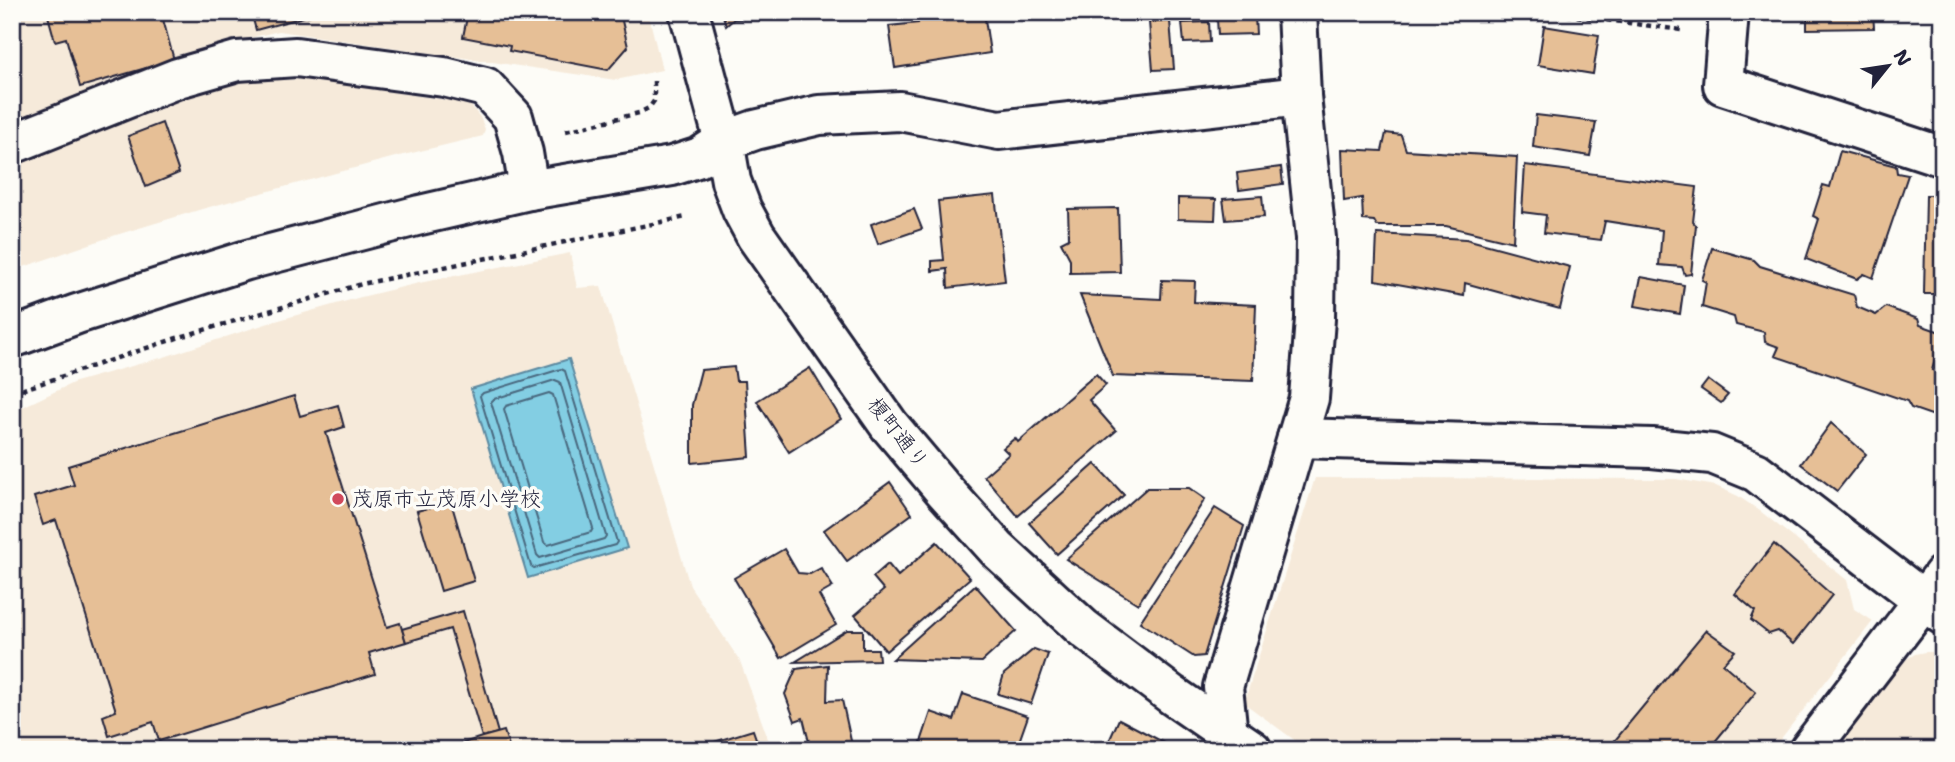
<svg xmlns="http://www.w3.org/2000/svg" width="1955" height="762" viewBox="0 0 1955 762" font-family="'Shantell Sans','Klee One',sans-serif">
<rect width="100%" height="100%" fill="#fdfcf7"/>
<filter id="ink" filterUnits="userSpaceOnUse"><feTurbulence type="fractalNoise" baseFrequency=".0143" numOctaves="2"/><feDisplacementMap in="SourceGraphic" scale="14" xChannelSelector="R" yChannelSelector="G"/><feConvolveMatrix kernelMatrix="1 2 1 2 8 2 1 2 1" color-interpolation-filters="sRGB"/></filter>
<g filter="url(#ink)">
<g fill="#f6eada">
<path d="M12 12H648L662 70 616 80 279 31 178 55 12 121Z"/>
<path d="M305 79 460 102 471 106 480 117 485 129 483 136 395 157 202 209 116 235 12 271V167L199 93 242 81Z"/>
<path d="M570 253 577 288 601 286 690 586 740 661 772 750H12V412L75 382 164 357 272 322 361 297 419 283Z"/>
<path d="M1315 478 1676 479 1716 486 1738 496 1760 511 1847 580 1854 609 1873 621 1772 750H1308L1244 703Z"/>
<path d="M1925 652H1935L1943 657V750H1835L1905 660 1915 654Z"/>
</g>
<path fill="#83cee3" stroke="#5c89a0" stroke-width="2" d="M569 359 627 548 528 578 471 389Z"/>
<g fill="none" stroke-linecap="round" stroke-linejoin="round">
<g stroke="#49677e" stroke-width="2">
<path d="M561 369 565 371 617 542 615 545 534 568 531 566 480 396 483 393Z"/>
<path d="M555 380 560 382 606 536 604 539 540 558 537 555 491 402 494 399Z"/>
<path d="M549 393 553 395 593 528 591 532 548 545 544 542 504 409 506 406Z"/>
</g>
</g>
<g fill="#e6bf96" stroke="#22223b" stroke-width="2">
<path d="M47 12H161L174 60 80 87 66 38 55 41Z"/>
<path d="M251 12H322L256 30Z"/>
<path d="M468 12H620L628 47 608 70 509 51 510 46 463 37Z"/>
<path d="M722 12H900V16L734 19 726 26Z"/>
<path d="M916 12H984L990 53 895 68 889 26 918 23Z"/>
<path d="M1000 12H1033V15L1000 18Z"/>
<path d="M1807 12H1873L1874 28 1807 29Z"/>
<path d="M1255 17 1256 34 1218 35 1217 19Z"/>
<path d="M1170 21 1174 69 1153 70 1149 22Z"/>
<path d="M1209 22 1210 42 1184 43 1182 23Z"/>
<path d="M1544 26 1599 35 1593 74 1538 65Z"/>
<path d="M1536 115 1596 122 1590 156 1533 147Z"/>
<path d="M162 123 179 173 146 187 128 136Z"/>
<path d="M1386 133 1401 135 1406 150 1517 157 1513 242 1446 226H1377L1374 221 1363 220 1362 198 1344 201 1342 149 1382 151Z"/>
<path d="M1840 151 1896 166 1897 173 1908 175 1873 278 1864 274 1857 279 1806 259 1819 219 1813 216 1823 185 1830 187Z"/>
<path d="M1525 165 1697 187 1693 222 1696 225 1691 274 1685 275 1682 267 1659 265 1662 230 1605 221 1601 240 1544 233 1546 215 1522 212Z"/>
<path d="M1281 167 1283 184 1239 190 1237 173Z"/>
<path d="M995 195 1005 281 948 288 947 269 932 271V261L944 260 938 201Z"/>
<path d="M1926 195H1943V294H1924Z"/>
<path d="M1262 196 1264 217 1226 220 1223 199Z"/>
<path d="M1178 198 1216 199 1215 220 1178 219Z"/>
<path d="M1118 208 1120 272 1070 273V259L1061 242 1069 238 1068 209Z"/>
<path d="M914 209 922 229 878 244 871 224Z"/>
<path d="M1377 234 1466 239 1570 267 1560 309 1465 283 1464 296 1375 280Z"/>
<path d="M1712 248 1754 260 1760 266 1854 295 1857 307 1876 315 1886 307 1918 319 1920 325 1943 333 1932 370 1943 373V419L1911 408 1907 401 1775 356 1779 347 1765 342 1764 332 1736 325 1734 317 1702 307 1706 282 1702 280Z"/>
<path d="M1641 277 1684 285 1680 314 1635 306Z"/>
<path d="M1162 280 1195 281 1194 302 1256 305 1253 381 1113 376 1080 295 1161 299Z"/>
<path d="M734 367 736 381H745L750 457 692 463V405L701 370Z"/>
<path d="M810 368 841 419 789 452 757 401Z"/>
<path d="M1096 374 1106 385 1089 400 1116 431 1018 516 984 476 1009 454 1003 448 1015 438 1018 442Z"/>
<path d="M1708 380 1728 395 1721 403 1701 389Z"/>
<path d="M294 396 300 416 338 405 344 427 326 433 387 627 400 623 406 642 369 653 375 674 159 741 153 722 109 736 103 716 116 711 56 520 43 525 34 497 74 485 68 466Z"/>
<path d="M1831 423 1866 454 1837 491 1801 464Z"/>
<path d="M1095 464 1124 495 1057 554 1029 523Z"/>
<path d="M890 482 912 514 847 561 824 530Z"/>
<path d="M1147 488H1189L1205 499 1138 604 1066 559Z"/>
<path d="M451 502 474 581 441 591 417 511Z"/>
<path d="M1215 508 1244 526 1204 656 1194 657 1140 622Z"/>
<path d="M937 542 970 578 886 651 855 615 884 590 873 577 888 564 898 576Z"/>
<path d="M1774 544 1832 595 1793 644 1778 631 1769 634 1751 620 1755 611 1735 594Z"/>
<path d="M784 549 798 573 810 574 821 568 833 587 819 595 836 625 781 658 734 578Z"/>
<path d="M975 585 1016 631 982 662 893 659Z"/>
<path d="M463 611 498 733 482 737 450 629 406 642 402 629Z"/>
<path d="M847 630H863V649H878L879 660 795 662Z"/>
<path d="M1706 630 1735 651 1723 664 1756 692 1708 750H1607Z"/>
<path d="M1034 649 1048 654 1031 704 998 694 1004 674Z"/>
<path d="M828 665 827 701 842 700 853 750H811L803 718 795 721 785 694 796 669Z"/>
<path d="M963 694 1028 716 1016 750H927L928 748 920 745 931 712 954 720Z"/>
<path d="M1119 719 1178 750H1105Z"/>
<path d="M753 730 760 750H688Z"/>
<path d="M504 731 510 750H441L482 737Z"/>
</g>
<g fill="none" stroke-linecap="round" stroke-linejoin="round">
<defs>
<g id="minor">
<path d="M689 12 724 141 731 181 742 210 756 236 889 425 943 489 997 549 1083 628 1172 695 1252 750"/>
<path d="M1729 12 1723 85 1943 157"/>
<path d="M12 144 178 78 237 61 296 57 444 77 485 87 513 117 523 153 529 190"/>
<path d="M12 338 77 314 247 260 420 215 529 190 672 166 700 157 724 141 755 130 819 115 900 111 999 130 1301 96"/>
<path d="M1297 438 1652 448 1712 454 1756 472 1943 615"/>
<path d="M1224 750 1228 735 1223 687 1309 398 1315 319 1316 238 1301 96 1297 12"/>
<path d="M1809 750 1943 575"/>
</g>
</defs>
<use href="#minor" stroke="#22223b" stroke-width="44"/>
<g stroke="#22223b" stroke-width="4.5" stroke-dasharray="5 5" stroke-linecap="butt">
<path d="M1547 12 1681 30"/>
<path d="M566 131 639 113 649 108 654 101V81"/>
<path d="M12 393 180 337 362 284 686 217"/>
</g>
<use href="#minor" stroke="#fdfcf7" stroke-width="38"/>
</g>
</g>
<circle fill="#d1495b" stroke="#fdfcf7" stroke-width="2.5" cx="338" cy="499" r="7"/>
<g text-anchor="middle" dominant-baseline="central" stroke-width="7" stroke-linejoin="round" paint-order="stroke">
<g font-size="21" fill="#22223b" stroke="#fdfcf7">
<text transform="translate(898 433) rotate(52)">榎町通り</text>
</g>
<g font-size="21" fill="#22223b" stroke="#fdfcf7" text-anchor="start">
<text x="352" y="499">茂原市立茂原小学校</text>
</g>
</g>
<rect width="1955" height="762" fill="none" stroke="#fdfcf7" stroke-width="42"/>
<rect x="21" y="21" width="1913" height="720" fill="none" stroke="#22223b" stroke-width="2.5" filter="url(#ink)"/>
<g transform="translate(1888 66) rotate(60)" stroke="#fdfcf7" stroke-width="5" paint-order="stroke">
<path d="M0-5L12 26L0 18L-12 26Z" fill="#22223b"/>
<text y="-10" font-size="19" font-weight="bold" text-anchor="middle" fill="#22223b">N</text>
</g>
</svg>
